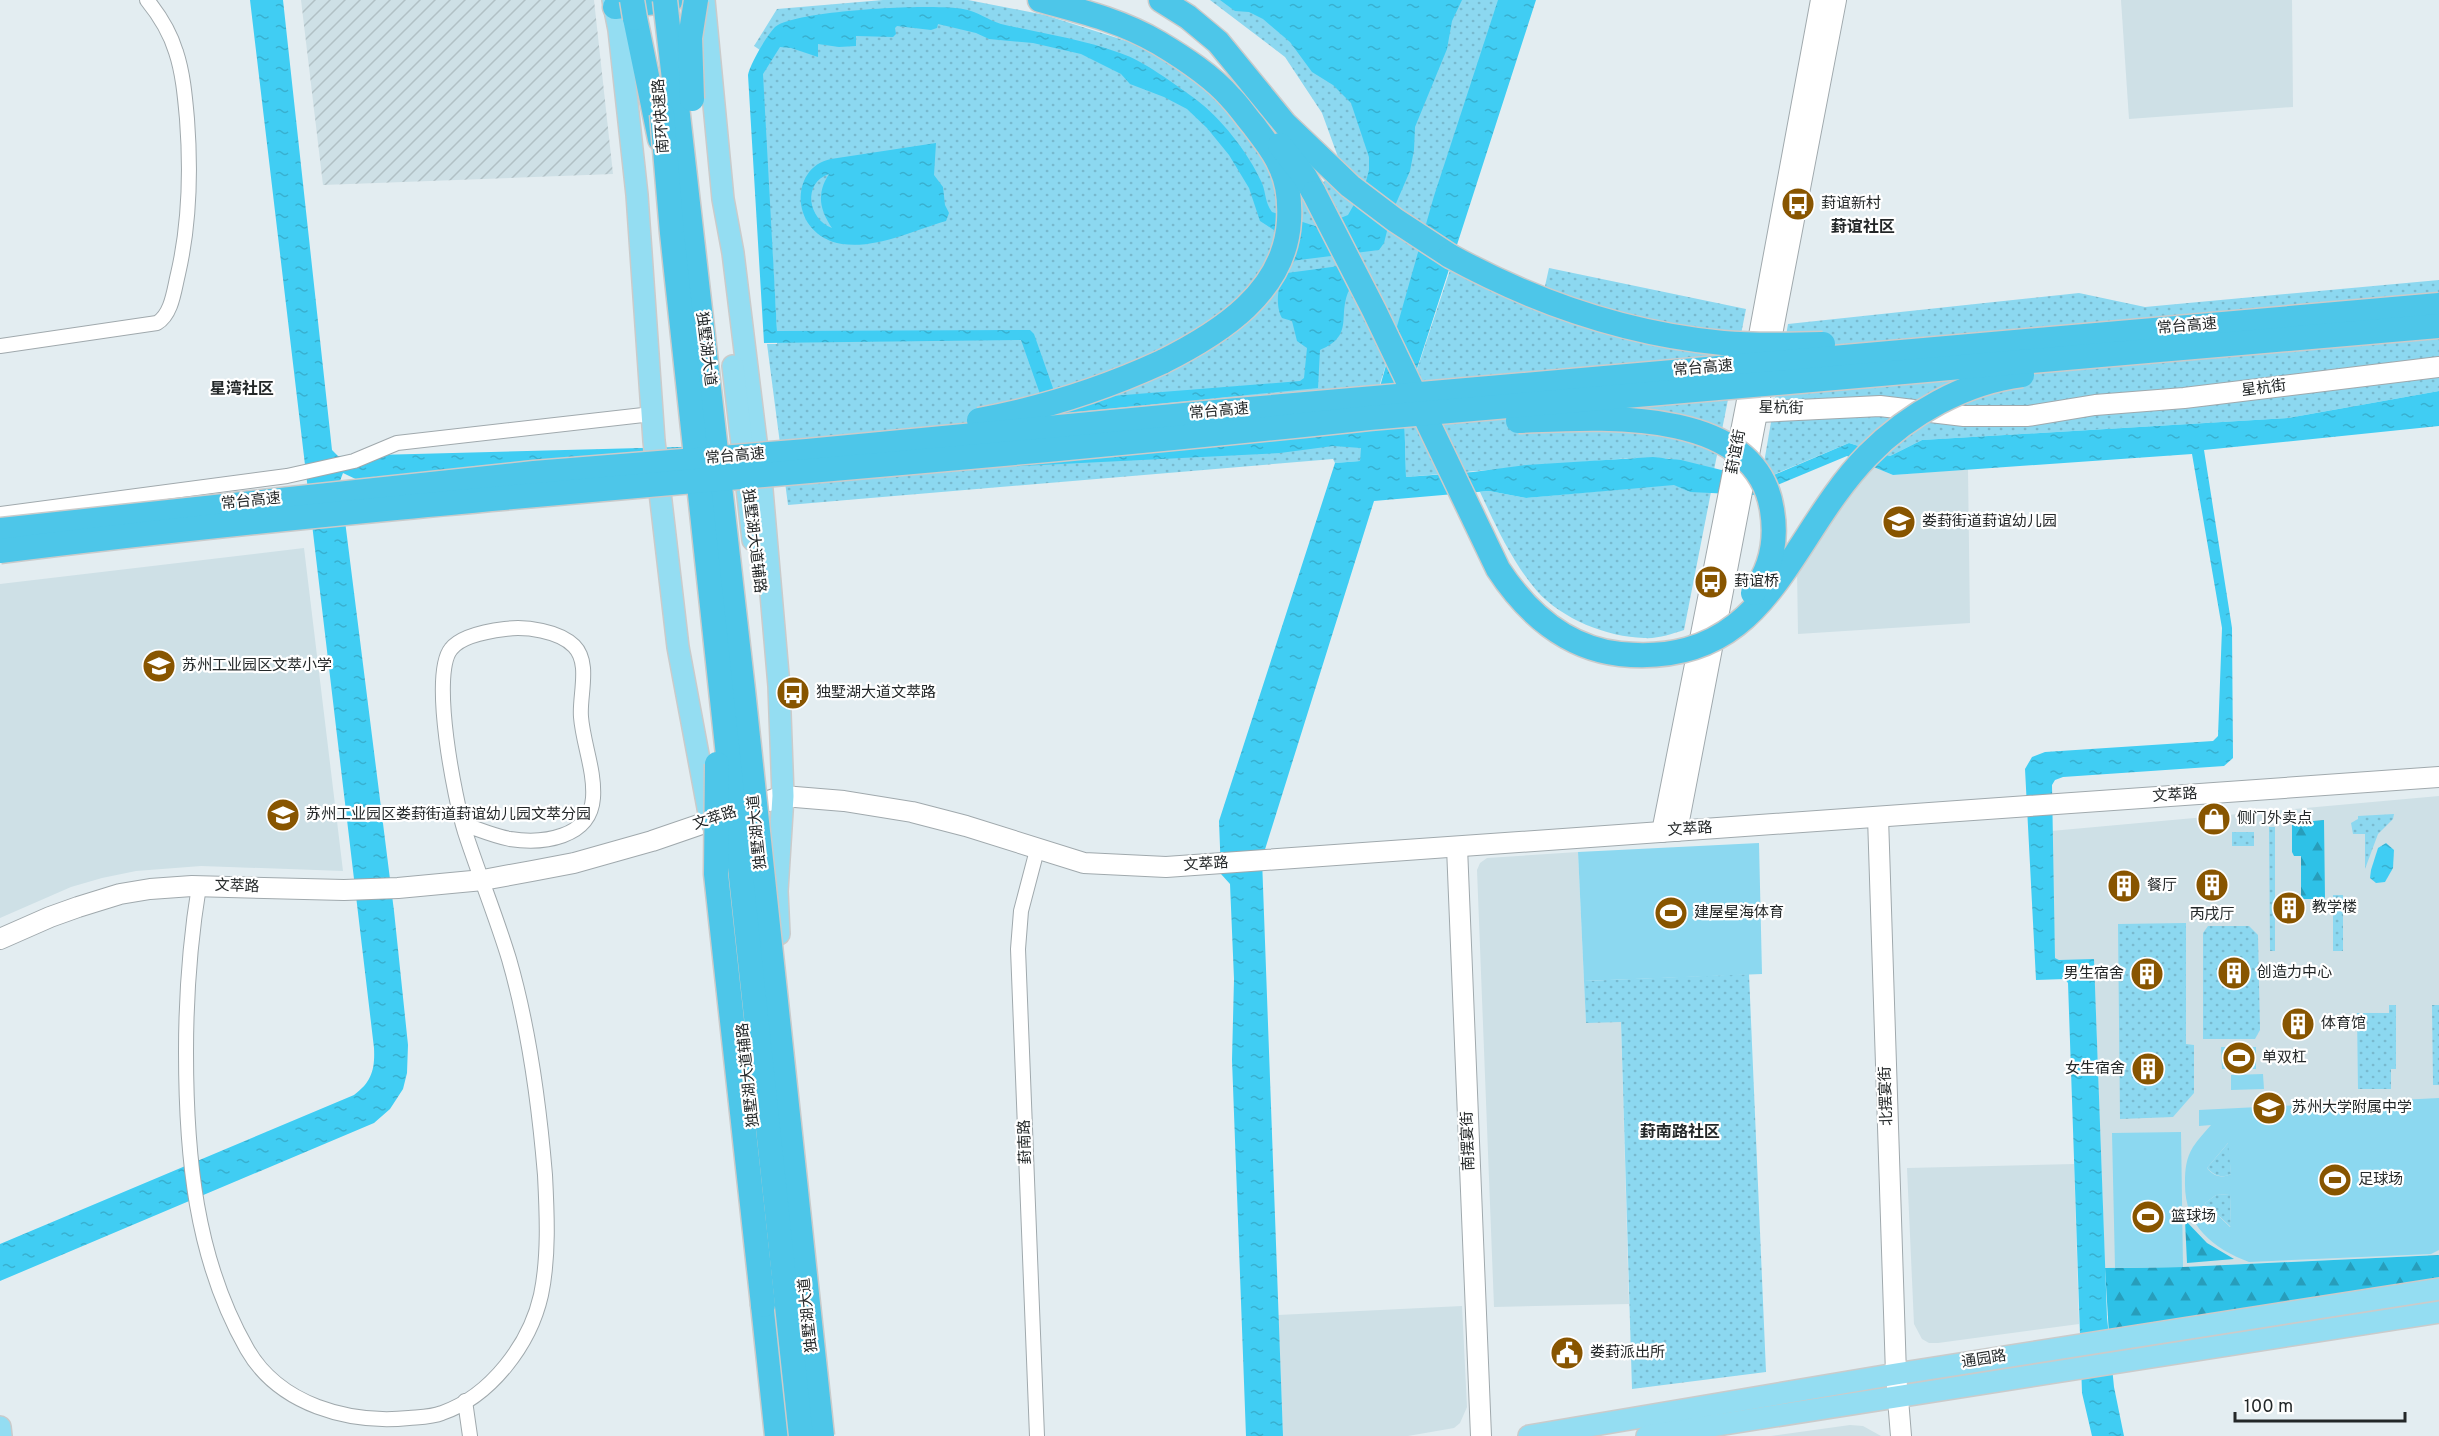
<svg xmlns="http://www.w3.org/2000/svg" width="2439" height="1436" viewBox="0 0 2439 1436" font-family="Overpass,'Noto Sans SC',sans-serif">
<defs>
<pattern id="industrial-furrows" width="10" height="10" patternUnits="userSpaceOnUse" patternTransform="scale(1.5)"><rect width="10" height="10" fill="#cee0e6"/><path d="M-1 1l2-2M0 10L10 0M9 11l2-2" fill="none" stroke="#b1c0c5"/></pattern>
<pattern id="green-dots" width="8" height="8" patternUnits="userSpaceOnUse" patternTransform="scale(1.5)"><rect width="8" height="8" fill="#8cd8f0"/><path d="M2 2h.1M6 6h.1" fill="none" stroke="#78b9ce" stroke-width="1.8" stroke-linecap="round"/></pattern>
<pattern id="forest-firs" width="22" height="20" patternUnits="userSpaceOnUse" patternTransform="scale(1.5)"><rect width="22" height="20" fill="#2ec1e7"/><path d="M5 1l3.5 6h-7zM16 11l3.5 6h-7z" fill="#279dbb"/></pattern>
<pattern id="water-ripples" width="26" height="14" patternUnits="userSpaceOnUse" patternTransform="scale(1.5)"><rect width="26" height="14" fill="#40cdf3"/><path d="M2 4q2-2 4 0t4 0M15 11q2-2 4 0t4 0" fill="none" stroke="#38b0d0"/></pattern>
</defs>
<rect width="100%" height="100%" fill="#e3edf1"/>
<g fill="#cee0e6">
<path d="M2121 0H2292L2293 107 2129 119Z"/>
<path d="M1869 465 1893 475 1968 469 1970 623 1798 634 1797 569Z"/>
<path d="M304 548 343 871 201 866 136 871 102 878 71 887 0 918V584Z"/>
<path d="M2439 796V1255L2183 1267 2105 1268 2094 960H2059L2055 958 2051 831Z"/>
<path d="M1578 852 1586 1022H1621L1629 1304 1494 1307 1477 870 1480 863 1487 858Z"/>
<path d="M2074 1164 2079 1324 1938 1343H1929L1922 1339 1914 1324 1907 1168Z"/>
<path d="M1462 1306 1467 1407 1460 1423 1454 1428 1408 1436H1283L1278 1315Z"/>
<path d="M1850 1425 1863 1426 1881 1436H1771Z"/>
</g>
<path fill="url(#industrial-furrows)" d="M301 0H594L613 174 323 185Z"/>
<g fill="url(#green-dots)">
<path d="M883 0H968L1045 15 1139 45 1211 90 1266 148 1279 193 1304 196 1342 168 1322 113 1285 57 1210 0H1499L1366 429 1360 461 1335 463 1333 459 788 505 767 344H777V331L760 50 754 46 777 9Z"/>
<path d="M1549 268 1746 309 1714 470 1668 458H1630L1406 477 1404 409 1450 270 1543 295Z"/>
<path d="M2439 280V391L2288 418 1922 440 1890 456 1849 443 1761 480 1788 324 2079 293 2145 307Z"/>
<path d="M1674 484 1690 492H1711L1684 630C1671 634 1658 639 1644 638 1607 637 1562 619 1537 591 1512 562 1496 526 1480 492L1489 491 1526 498Z"/>
<path d="M2394 814 2393 819 2378 834 2365 869V834H2353L2351 823 2358 819V816Z"/>
<path d="M2269 827H2275V951H2270Z"/>
<rect x="2232" y="832" width="22" height="14"/>
<rect x="2333" y="895" width="10" height="56"/>
<path d="M2186 923V1044L2194 1045V1093L2173 1117 2120 1119 2118 924Z"/>
<path d="M2208 926H2249L2258 935 2260 1030 2255 1039H2203V933Z"/>
<path d="M1749 974 1766 1372 1632 1389 1621 1022 1586 1023 1584 981Z"/>
<path d="M2389 1005H2396V1069H2391V1089H2358L2357 1013H2389Z"/>
<path d="M2432 1005H2439V1085H2433Z"/>
<path d="M2229 1142 2231 1174C2221 1179 2214 1175 2207 1168Z"/>
<path d="M2230 1194 2231 1227 2205 1203 2216 1195Z"/>
</g>
<g fill="url(#forest-firs)">
<path d="M2324 820 2325 899H2301V856H2294L2292 852V823Z"/>
<path d="M2185 1220 2207 1243 2234 1259 2187 1263Z"/>
<path d="M2439 1255V1284L2109 1335 2105 1268 2183 1267Z"/>
</g>
<g fill="#8cd8f0" fill-rule="evenodd">
<path d="M1759 843 1762 974 1584 981 1578 852Z"/>
<path d="M2221 1047H2256V1069H2222Z"/>
<path d="M2263 1074 2264 1089 2231 1090V1075Z"/>
<path d="M2439 1098V1250L2431 1254 2249 1262C2212 1248 2184 1225 2185 1182 2185 1170 2186 1158 2193 1147 2198 1139 2205 1132 2211 1125L2199 1126V1110ZM2228 1143 2231 1174C2222 1179 2213 1176 2207 1168ZM2230 1194 2231 1226 2230 1227 2205 1203 2216 1195Z"/>
<path d="M2181 1132 2183 1267 2115 1268 2112 1133Z"/>
</g>
<g fill="url(#water-ripples)" fill-rule="evenodd">
<path d="M250 0H283L332 450 338 456 1366 429 1381 383 1434 196 1498 0H1536L1404 409 1406 477 1473 472 1526 465 1653 457 1681 460 1762 480 1849 443 1890 456 1922 440 2288 418 2439 391V426L2204 450 2232 628 2233 758 2224 766 2063 777 2055 780 2052 785 2055 958 2059 960 2094 959 2107 1317 2114 1387 2124 1436H2092L2082 1393 2068 983 2065 979 2036 980 2025 769 2032 757 2045 752 2213 741 2218 736 2222 628 2192 454 1893 475 1847 456 1753 495 1690 492 1674 485 1526 498 1489 491 1374 501 1262 859 1283 1436H1246L1232 1060 1234 979 1230 884 1221 874 1219 821 1335 463 1360 461 1361 448 1333 446 1280 453 900 472 366 484 343 473 340 481 394 911 408 1045 407 1073 403 1089 390 1109 374 1123 0 1281V1244L354 1095C372 1082 375 1069 374 1048Z"/>
<path d="M1220 0H1462L1452 21 1447 49 1415 127 1414 150 1410 171 1391 215 1384 243 1379 250 1291 261 1277 232 1260 221 1249 188 1229 155 1207 128 1187 109 1164 97 1130 84 1121 74 1081 54 1033 43 989 39 976 33 938 24 937 28 931 30 897 26 895 28 896 34 893 37 856 36V46L839 47 818 44V57L791 48 780 47 763 74 777 331 1030 330 1034 334 1054 391 1074 399 1300 381 1304 378 1307 348 1297 341 1292 321 1282 318C1275 307 1277 281 1287 273L1347 265 1360 274C1356 279 1351 284 1349 290 1337 317 1355 335 1320 350L1318 388 1056 414 1046 411 1021 340 764 343 748 75C750 64 767 35 775 27 794 10 936 3 963 9 979 12 988 20 1001 24 1040 33 1082 39 1120 53 1144 61 1173 83 1194 98 1221 118 1248 152 1262 183 1266 193 1265 203 1272 212L1318 227 1348 215 1365 185 1369 170V157L1351 103 1333 85 1312 72 1290 42 1263 19 1249 12 1235 11Z"/>
<path d="M936 143 934 175 943 187 945 205 949 213 946 221C915 230 876 249 842 244 789 235 789 167 831 159ZM829 174C816 194 820 210 832 228 808 219 802 183 829 174Z"/>
<path d="M2386 843 2394 850 2393 868 2385 882 2376 883 2370 878 2371 870 2378 848Z"/>
</g>
<g fill="none" stroke-linecap="round" stroke-linejoin="round">
<defs>
<g id="street">
<path d="M0 346 157 323C172 314 174 290 178 274 190 222 191 172 187 119 185 97 183 73 176 52 170 32 160 16 147 0"/>
<path d="M0 514 287 476 354 461 397 443 652 414"/>
<path d="M199 886C190 941 186 995 186 1052 186 1154 195 1258 247 1349 279 1405 349 1424 409 1418 420 1417 432 1417 442 1413 491 1396 530 1344 541 1295 549 1257 547 1214 545 1175 539 1103 529 1028 509 959 496 916 479 875 465 832 455 800 430 675 451 649 461 636 489 631 505 629 526 626 559 631 574 646 591 663 579 696 581 717 583 743 595 771 593 798 590 838 543 844 510 839 494 836 478 829 463 824"/>
<path d="M465 1401 470 1436"/>
<path d="M1037 1436 1018 949 1021 911 1037 850"/>
</g>
<g id="secondary">
<path d="M1748 407 1759 412 1880 406 1964 416H2028L2095 405 2184 398 2439 367"/>
<path d="M1878 817 1896 1374 1901 1436"/>
<path d="M1677 831 1836 0"/>
<path d="M1662 832 1746 406 1821 0"/>
<path d="M1457 847 1481 1436"/>
<path d="M0 939 50 917 78 907 120 894 150 889 192 886 344 890 398 888 483 880 532 871 574 863 652 841 783 796 844 801 912 812 966 826 1084 863 1166 867 2439 777"/>
</g>
<g id="primary">
<path d="M613 0 619 30 637 195 654 441 678 647 711 824"/>
<path d="M704 0 723 199 733 253 762 490 779 686 783 796 777 891 779 934"/>
<path d="M733 366 753 540"/>
<path d="M0 1427 1 1436"/>
<path d="M1529 1436 1896 1374 2439 1289"/>
<path d="M1647 1436 2439 1312"/>
</g>
<g id="highway">
<path d="M1040 0C1081 11 1122 21 1159 43 1184 58 1212 76 1231 98 1239 106 1246 117 1254 126 1264 140 1275 152 1281 168 1289 185 1290 203 1289 221 1285 292 1220 333 1162 362"/>
<path d="M1161 0 1188 17 1218 42 1285 124 1350 186 1395 220 1450 256"/>
<path d="M615 7 671 0"/>
<path d="M635 18 660 139"/>
<path d="M1280 145 1305 177 1314 193"/>
<path d="M763 1305 777 1436"/>
</g>
</defs>
<use href="#street" stroke="#a0a9ad" stroke-width="16"/>
<use href="#secondary" stroke="#a0a9ad" stroke-width="22"/>
<use href="#primary" stroke="#cacbcb" stroke-width="24"/>
<use href="#highway" stroke="#cacbcb" stroke-width="27"/>
<use href="#street" stroke="#fff" stroke-width="14"/>
<use href="#secondary" stroke="#fff" stroke-width="20"/>
<use href="#primary" stroke="#94ddf2" stroke-width="21"/>
<use href="#highway" stroke="#4dc6e9" stroke-width="24"/>
<defs>
<g id="highway-bridge">
<path d="M632 0 635 18"/>
<path d="M665 0 743 690 822 1436"/>
<path d="M692 99 690 38 696 0"/>
<path d="M662 114 672 233 801 1436"/>
<path d="M1314 193 1374 310 1498 569C1526 612 1566 648 1620 654 1769 669 1785 540 1868 455 1908 414 1965 382 2022 375"/>
<path d="M1450 256C1534 302 1627 334 1723 343 1756 346 1790 345 1823 344"/>
<path d="M979 420C1045 408 1101 390 1162 362"/>
<path d="M1518 421C1595 418 1756 404 1772 510 1777 540 1771 569 1753 593"/>
<path d="M0 530 534 473 807 451 1226 411 2439 305"/>
<path d="M0 551C455 494 913 468 1369 418L2439 326"/>
<path d="M717 764 716 874 763 1305"/>
</g>
</defs>
<use href="#highway-bridge" stroke="#cacbcb" stroke-width="27" stroke-linecap="butt"/>
<use href="#highway-bridge" stroke="#4dc6e9" stroke-width="24"/>
</g>
<defs>
<symbol id="bus-disc" viewBox="-11 -11 22 22"><circle r="9.5" fill="#850" stroke="#fff"/><path d="M-5-6H5V4H4V6H2V4H-2V6H-4V4H-5ZM-3.5-4V0h7V-4ZM-3.5 1.2v1.5H-2V1.2ZM2 1.2v1.5H3.5V1.2Z" fill="#fff"/></symbol>
<symbol id="school-disc" viewBox="-11 -11 22 22"><circle r="9.5" fill="#850" stroke="#fff"/><path d="M0-5L7-2L0 1L-7-2ZM-4 1L0 2.5L4 1V4Q0 6-4 4Z" fill="#fff"/></symbol>
<symbol id="shop-disc" viewBox="-11 -11 22 22"><circle r="9.5" fill="#850" stroke="#fff"/><path d="M-5-2.5h2.3a2.7 3.5 0 0 1 5.4 0H5L5.5 6h-11ZM-1.5-2.5h3a1.5 2.3 0 0 0-3 0Z" fill="#fff"/></symbol>
<symbol id="building-disc" viewBox="-11 -11 22 22"><circle r="9.5" fill="#850" stroke="#fff"/><path d="M-4-6H4V6H1V3H-1V6H-4ZM-2.5-4.3h1.7v1.8h-1.7ZM.8-4.3h1.7v1.8H.8ZM-2.5-1h1.7V.8h-1.7ZM.8-1h1.7V.8H.8Z" fill="#fff"/></symbol>
<symbol id="stadium-disc" viewBox="-11 -11 22 22"><circle r="9.5" fill="#850" stroke="#fff"/><path d="M0-5a6.5 5 0 1 0 0 10a6.5 5 0 1 0 0-10ZM-3.5-1.8h7v3.6h-7Z" fill="#fff"/></symbol>
<symbol id="civic-disc" viewBox="-11 -11 22 22"><circle r="9.5" fill="#850" stroke="#fff"/><path d="M-.6-6.5H3V-4.5H.6V-3L4-1V1h2V6H-6V1h2V-1L-.6-3ZM-1.2 2.5V6h2.4V2.5Z" fill="#fff"/></symbol>
</defs>
<g fill-rule="evenodd">
<use href="#bus-disc" x="1779" y="185" width="38" height="38"/>
<use href="#school-disc" x="1880" y="503" width="38" height="38"/>
<use href="#bus-disc" x="1692" y="563" width="38" height="38"/>
<use href="#school-disc" x="140" y="647" width="38" height="38"/>
<use href="#bus-disc" x="774" y="674" width="38" height="38"/>
<use href="#school-disc" x="264" y="796" width="38" height="38"/>
<use href="#shop-disc" x="2195" y="800" width="38" height="38"/>
<use href="#building-disc" x="2193" y="866" width="38" height="38"/>
<use href="#building-disc" x="2105" y="867" width="38" height="38"/>
<use href="#building-disc" x="2270" y="889" width="38" height="38"/>
<use href="#stadium-disc" x="1652" y="894" width="38" height="38"/>
<use href="#building-disc" x="2215" y="954" width="38" height="38"/>
<use href="#building-disc" x="2128" y="955" width="38" height="38"/>
<use href="#building-disc" x="2279" y="1005" width="38" height="38"/>
<use href="#stadium-disc" x="2220" y="1039" width="38" height="38"/>
<use href="#building-disc" x="2129" y="1050" width="38" height="38"/>
<use href="#school-disc" x="2250" y="1089" width="38" height="38"/>
<use href="#stadium-disc" x="2316" y="1161" width="38" height="38"/>
<use href="#stadium-disc" x="2129" y="1198" width="38" height="38"/>
<use href="#civic-disc" x="1548" y="1334" width="38" height="38"/>
</g>
<g text-anchor="middle" dominant-baseline="central" stroke-width="4.5" stroke-linejoin="round" paint-order="stroke">
<g font-size="15" fill="#232728" stroke="#fff">
<text transform="translate(662 116) rotate(-94)">南环快速路</text>
<text transform="translate(2187 327) rotate(-5)">常台高速</text>
<text transform="translate(705 349) rotate(83)">独墅湖大道</text>
<text transform="translate(1703 369) rotate(-5)">常台高速</text>
<text transform="translate(2264 389) rotate(-7)">星杭街</text>
<text transform="translate(1781 409) rotate(1)">星杭街</text>
<text transform="translate(1219 412) rotate(-5)">常台高速</text>
<text transform="translate(1737 452) rotate(-79)">葑谊街</text>
<text transform="translate(735 457) rotate(-5)">常台高速</text>
<text transform="translate(251 502) rotate(-6)">常台高速</text>
<text transform="translate(753 541) rotate(83)">独墅湖大道辅路</text>
<text transform="translate(2175 796) rotate(-4)">文萃路</text>
<text transform="translate(715 819) rotate(-18)">文萃路</text>
<text transform="translate(1690 830) rotate(-4)">文萃路</text>
<text transform="translate(758 832) rotate(-96)">独墅湖大道</text>
<text transform="translate(1206 865) rotate(-4)">文萃路</text>
<text transform="translate(237 887) rotate(2)">文萃路</text>
<text transform="translate(749 1075) rotate(-96)">独墅湖大道辅路</text>
<text transform="translate(1887 1096) rotate(-92)">北摆宴街</text>
<text transform="translate(1469 1141) rotate(-92)">南摆宴街</text>
<text transform="translate(1026 1142) rotate(-92)">葑南路</text>
<text transform="translate(809 1315) rotate(-96)">独墅湖大道</text>
<text transform="translate(1984 1360) rotate(-9)">通园路</text>
</g>
<g font-size="15" fill="#232728" stroke="#fff" text-anchor="start">
<text x="1821" y="204">葑谊新村</text>
<text x="1922" y="522">娄葑街道葑谊幼儿园</text>
<text x="1734" y="582">葑谊桥</text>
<text x="182" y="666">苏州工业园区文萃小学</text>
<text x="816" y="693">独墅湖大道文萃路</text>
<text x="306" y="815">苏州工业园区娄葑街道葑谊幼儿园文萃分园</text>
<text x="2237" y="819">侧门外卖点</text>
<text x="2147" y="886">餐厅</text>
<text x="2312" y="908">教学楼</text>
<text x="1694" y="913">建屋·星海体育</text>
<text x="2212" y="915" text-anchor="middle">丙戌厅</text>
<text x="2257" y="973">创造力中心</text>
<text x="2124" y="974" text-anchor="end">男生宿舍</text>
<text x="2321" y="1024">体育馆</text>
<text x="2262" y="1058">单双杠</text>
<text x="2125" y="1069" text-anchor="end">女生宿舍</text>
<text x="2292" y="1108">苏州大学附属中学</text>
<text x="2358" y="1180">足球场</text>
<text x="2171" y="1217">篮球场</text>
<text x="1590" y="1353">娄葑派出所</text>
</g>
<g font-size="16" font-weight="bold" fill="#232728" stroke="#fff">
<text x="1863" y="228">葑谊社区</text>
<text x="242" y="390">星湾社区</text>
<text x="1680" y="1133">葑南路社区</text>
</g>
</g>
<path d="M2235 1412v9h170v-9" fill="none" stroke="#232728" stroke-width="3"/>
<text x="2244" y="1412" font-size="18" fill="#232728" stroke="#ffffff" stroke-width="4.5" paint-order="stroke">100 m</text>
</svg>
